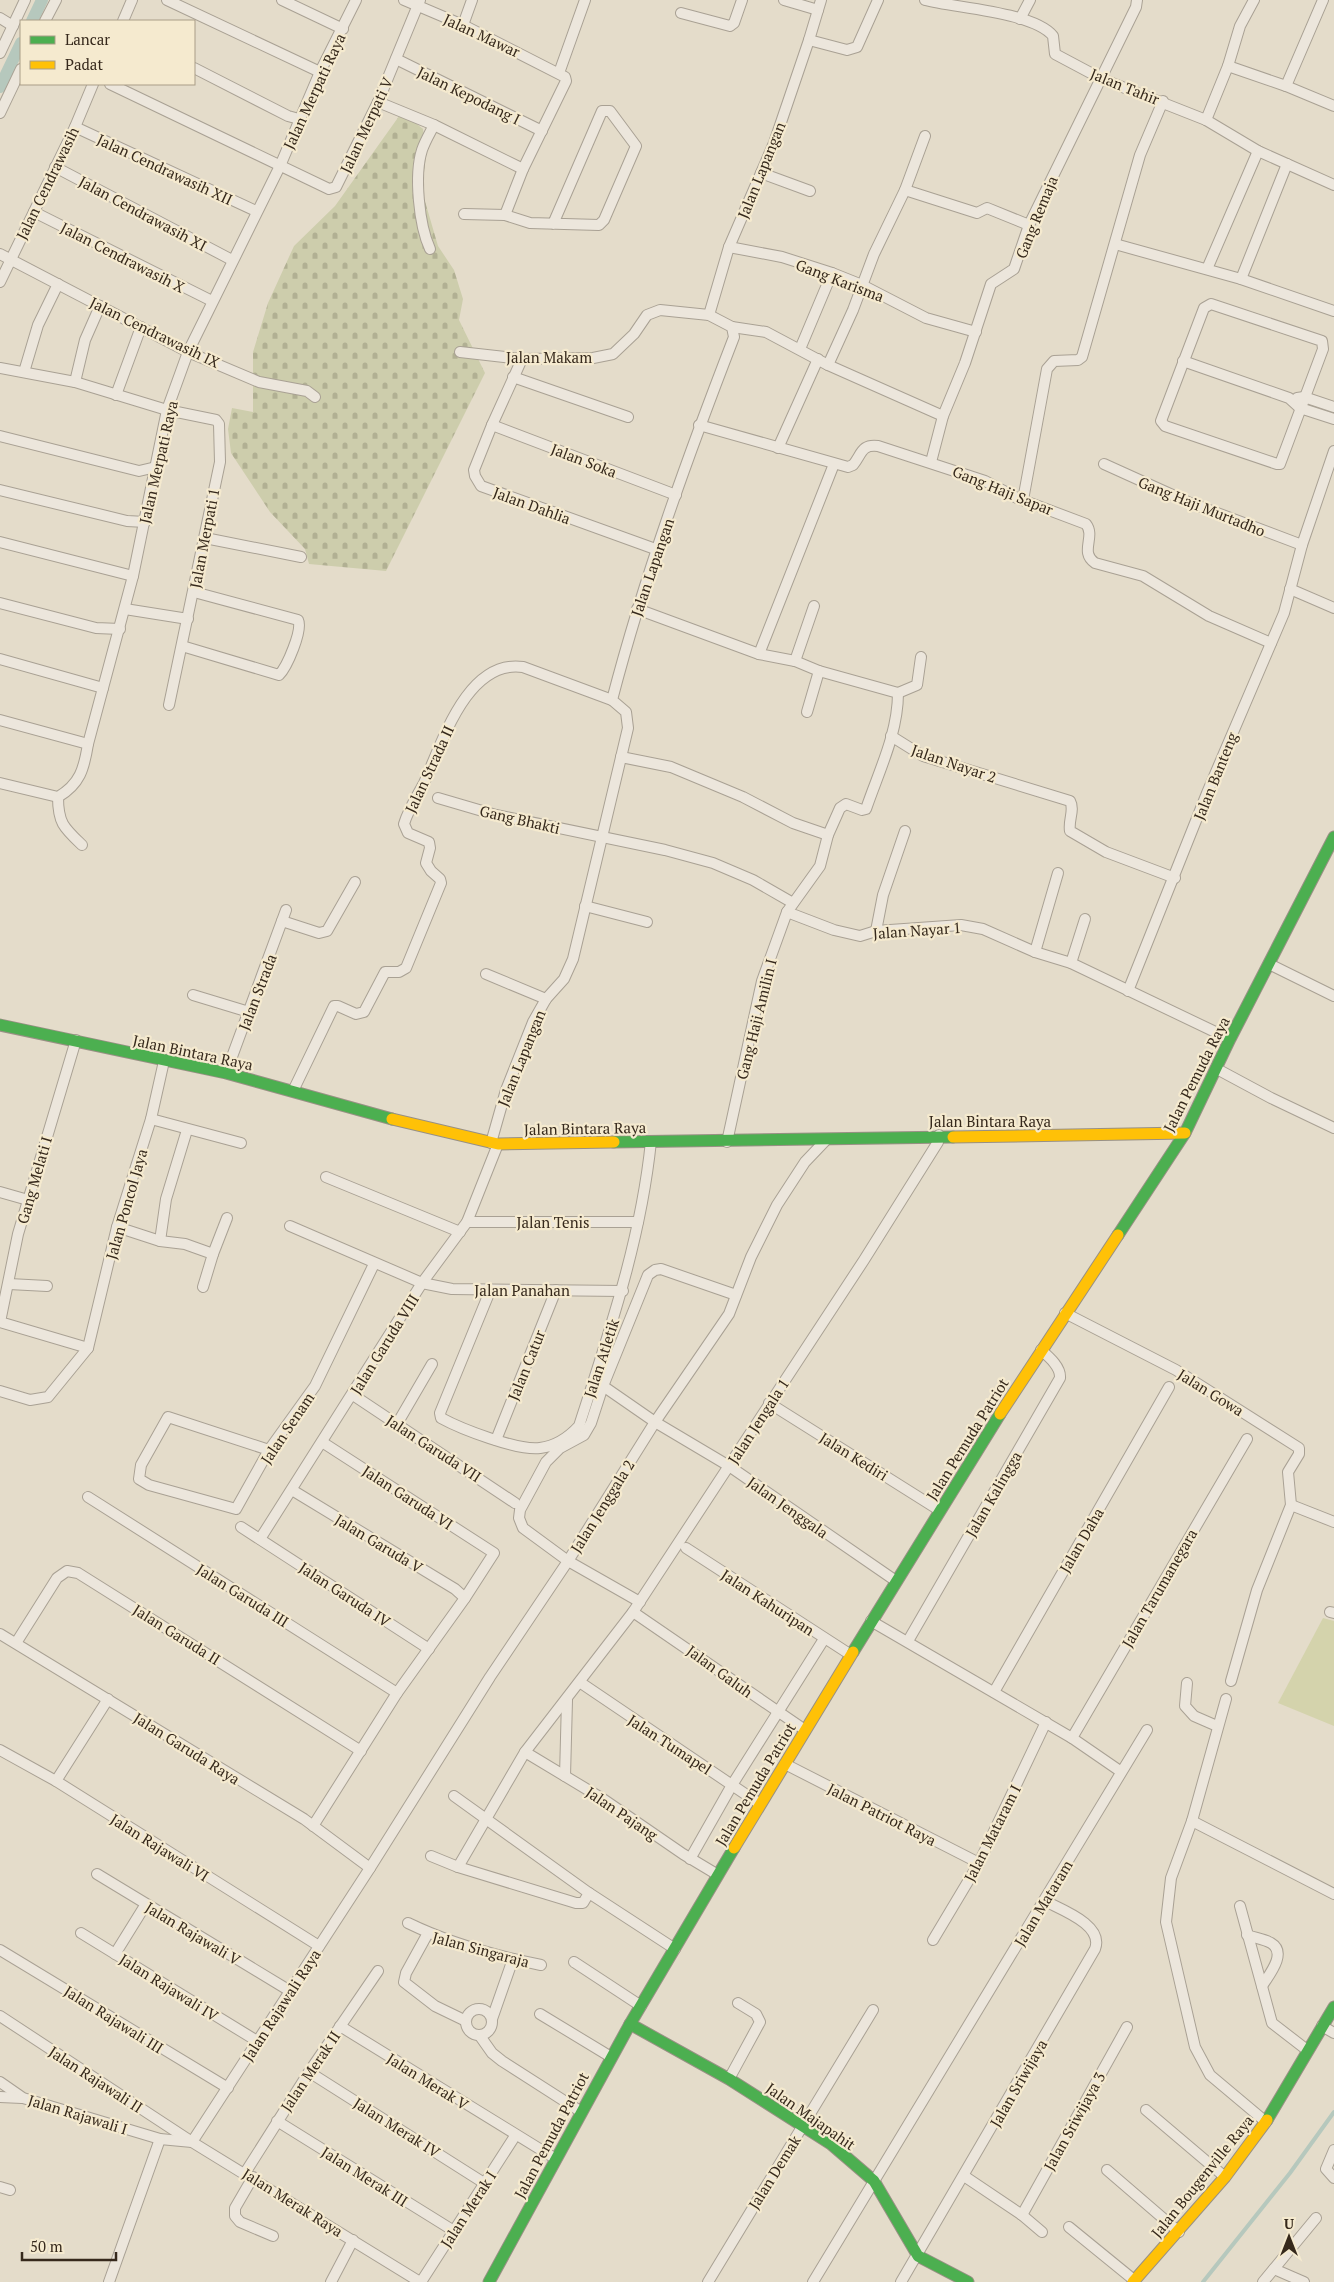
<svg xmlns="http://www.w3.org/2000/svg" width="1334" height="2282" viewBox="0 0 1334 2282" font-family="'PT Serif',serif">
<defs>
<pattern id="cemetery-stones" width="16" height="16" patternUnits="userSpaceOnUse" patternTransform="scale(1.25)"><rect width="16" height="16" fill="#cdcdac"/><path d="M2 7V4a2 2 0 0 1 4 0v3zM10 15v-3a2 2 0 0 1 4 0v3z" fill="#b1b093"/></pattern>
</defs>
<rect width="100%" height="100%" fill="#e4dcca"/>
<path fill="url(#cemetery-stones)" d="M402 112 423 129 426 154 422 191 438 246 454 270 463 299 459 320 485 373 386 571 309 564 305 549 270 512 231 453 228 429 232 408 253 412V352L268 303 294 246 335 206Z"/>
<path fill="#d4d3ac" d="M1323 1618 1334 1621V1726L1278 1703Z"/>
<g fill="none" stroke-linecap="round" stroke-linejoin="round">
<path stroke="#b6c8bd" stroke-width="4" d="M1203 2282 1290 2173 1334 2112"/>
<g stroke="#b6c8bd" stroke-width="12">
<path d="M32 21 42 0"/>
<path d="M0 87 21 43"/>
</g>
<defs>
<g id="street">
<path d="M167 0 320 72"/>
<path d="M282 0 343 29"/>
<path d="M404 0 463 25 565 77 566 81 523 169 505 215"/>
<path d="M784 0 818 10"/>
<path d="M925 0C955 8 1034 12 1053 36L1055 54 1102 79 1206 120 1258 151 1334 185"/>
<path d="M681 13 730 26 734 23 742 0"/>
<path d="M0 18 13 26"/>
<path d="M1020 19 1030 0"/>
<path d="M45 21 56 0"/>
<path d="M123 21 132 0"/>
<path d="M463 25 472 0"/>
<path d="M809 40 847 50 857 47 878 0"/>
<path d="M0 53 25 0"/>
<path d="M396 59 542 131"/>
<path d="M1228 66 1286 86 1334 106"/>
<path d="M194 68 288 116 299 119"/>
<path d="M559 73 585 0"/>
<path d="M110 84 329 189 336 187 378 102 420 0"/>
<path d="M1286 86 1323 0"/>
<path d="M378 102 434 125 523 169"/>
<path d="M0 113 21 69"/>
<path d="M1206 120 1228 66 1240 26 1254 0"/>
<path d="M75 127 256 211"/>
<path d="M55 167 232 260"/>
<path d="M761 173 810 191"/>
<path d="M905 190 977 213 987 208 1029 225"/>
<path d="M34 212 212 301"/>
<path d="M464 214 505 215 530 223 599 225 604 220 636 146 610 111H602L553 224"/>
<path d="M1115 244 1241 279 1334 311"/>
<path d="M729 247 782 257 832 273 862 285 926 318 976 332"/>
<path d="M430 249C419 225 414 175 422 150 425 141 430 133 434 125"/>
<path d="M0 254 188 352 259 382 307 391 315 397"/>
<path d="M1207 269 1258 151"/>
<path d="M1241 279 1287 164"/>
<path d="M0 282 75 127 93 84"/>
<path d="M1211 304 1322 341 1323 349 1280 464H1277L1165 426 1161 421 1204 308Z"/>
<path d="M709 315 729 247 774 143 809 40 821 0"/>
<path d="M732 327 766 332 828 365 943 416"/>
<path d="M800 349 832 273"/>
<path d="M460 352 522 359 593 358 613 354 634 334 647 315 660 310 709 315 732 327 734 337C688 456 644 577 612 700L626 712 628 728 573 959 564 979 546 999 533 1022 506 1090 491 1143"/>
<path d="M522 359 492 425 474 470 475 476 481 486 658 550"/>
<path d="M1183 361 1289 398 1300 408 1334 419"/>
<path d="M828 365 853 310 874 254 905 190 925 136"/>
<path d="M0 368 75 382 167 410 216 420 219 424 220 462 169 705"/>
<path d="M24 372 38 325 58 284"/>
<path d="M513 377 628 417"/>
<path d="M75 382 85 340 100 306"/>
<path d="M116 395 141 327"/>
<path d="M1297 398 1304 397 1334 407"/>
<path d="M492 425 676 495"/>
<path d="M699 425 848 467 853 465C862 454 861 444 878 446L985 481 1017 498 1086 524C1096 537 1079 552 1095 563L1143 576 1209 616 1271 643"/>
<path d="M0 436 139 471 156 467"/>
<path d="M778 448 818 359"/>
<path d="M931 462 943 416 965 363 991 284 1014 269 1029 225 1136 7 1137 0"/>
<path d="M1104 464 1188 502 1302 545"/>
<path d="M0 490 127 521 145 522"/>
<path d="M1023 500 1047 369 1054 361 1078 360 1082 357 1140 155 1163 101"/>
<path d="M205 538 301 557"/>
<path d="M0 542 133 576"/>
<path d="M1290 589 1334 608"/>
<path d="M0 603 96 628 120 629"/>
<path d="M125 609 188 619"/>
<path d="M637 609 759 654 795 661 819 671 898 693C898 733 879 771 866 809L862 810 846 804 840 808 828 835 820 866 787 912 762 981 727 1142"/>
<path d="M182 646 279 675C287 667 303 630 298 620L194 592"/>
<path d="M759 654 834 464"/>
<path d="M0 659 103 688"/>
<path d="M795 661 814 606"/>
<path d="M898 693 917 685 921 657"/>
<path d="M807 712 819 671"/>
<path d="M0 720 88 744"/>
<path d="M891 736 923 756 1070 801C1075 810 1068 820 1070 831L1106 852 1175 878"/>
<path d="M621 757 671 767 743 797 793 823 828 835"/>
<path d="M0 783 58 797C80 784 84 769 88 744L133 576 167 410 188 352 280 166 320 72 356 0"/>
<path d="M58 797C58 823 64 828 82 845"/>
<path d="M438 798 496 815 665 850 713 863 753 880 793 903"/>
<path d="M585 906 647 922"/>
<path d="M787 912 834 930 860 936 876 931 961 925 983 929 1035 952 1071 963 1230 1039"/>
<path d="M282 921 319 933 327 931 355 882"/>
<path d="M876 931 883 895 905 831"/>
<path d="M1035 952 1058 873"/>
<path d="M1071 963 1085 919"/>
<path d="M1269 964 1334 996"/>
<path d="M486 974 546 999"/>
<path d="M1128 991 1207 793 1284 613 1302 545 1334 451"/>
<path d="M193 995 249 1012"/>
<path d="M76 1040 18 1234 0 1322 88 1348"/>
<path d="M1217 1069 1271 1098 1334 1128"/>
<path d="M226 1073 286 910"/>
<path d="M293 1091 334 1006H338L356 1014 364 1012 385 972H399L406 968 441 883 440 879 431 871 426 863 430 848 429 842 408 833 404 824C408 810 417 796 424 783 442 743 467 659 523 667L612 700"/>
<path d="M151 1119 241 1143"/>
<path d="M326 1177 460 1232"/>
<path d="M0 1192 28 1200"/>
<path d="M467 1222H638"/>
<path d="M290 1226 422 1283 452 1289 623 1291"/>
<path d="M117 1227 160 1241 166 1199 187 1130"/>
<path d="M160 1241 185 1244 213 1254 203 1287"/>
<path d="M213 1254 227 1218"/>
<path d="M9 1284 47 1286"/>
<path d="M490 1291 440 1413 441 1418C461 1429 518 1451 540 1448 556 1446 568 1438 579 1426 609 1333 641 1240 651 1141"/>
<path d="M1065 1313 1176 1370 1299 1448V1454L1288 1472 1291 1505 1257 1590 1231 1681"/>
<path d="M603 1386 655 1422 729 1466 896 1581"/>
<path d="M0 1391 30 1400 48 1397 88 1348 117 1227 151 1119 164 1061"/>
<path d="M353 1395 515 1503"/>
<path d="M769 1403 939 1510"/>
<path d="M397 1424 432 1364"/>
<path d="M496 1440 556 1290"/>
<path d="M269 1450 168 1417 141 1465 139 1479 149 1485 236 1509 269 1450 315 1386 374 1264"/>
<path d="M292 1490 455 1589 465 1598"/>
<path d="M88 1497 397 1693"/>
<path d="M1291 1505 1334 1522"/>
<path d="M241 1527 429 1649"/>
<path d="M260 1539 422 1283 467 1222 498 1144"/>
<path d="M686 1548 851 1655"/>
<path d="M640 1602 568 1561 523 1528 519 1518 520 1510 546 1462 560 1448 584 1435 591 1423 603 1386 648 1275 655 1270 661 1269 736 1295"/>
<path d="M633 1612 805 1730"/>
<path d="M1330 1612 1334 1613"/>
<path d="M871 1621 1072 1738 1120 1771"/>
<path d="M0 1634 304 1819 370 1868"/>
<path d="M908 1641 1060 1378C1061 1367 1049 1357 1041 1350"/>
<path d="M16 1643 57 1578 67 1571 78 1573 361 1751"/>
<path d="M581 1683 760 1804"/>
<path d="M1187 1683 1185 1706 1194 1716 1217 1726"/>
<path d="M994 1692 1169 1387"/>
<path d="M1226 1699 1192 1821 1171 1878 1166 1922 1195 2047 1210 2075 1266 2122"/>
<path d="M1072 1738 1247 1439"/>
<path d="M0 1750 56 1781 319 1946"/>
<path d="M525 1752 603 1799 683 1854 718 1875"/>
<path d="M785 1764 979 1863"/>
<path d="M565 1776 567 1700"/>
<path d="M56 1781 108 1699"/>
<path d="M454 1796 589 1893 675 1949"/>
<path d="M1192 1821 1334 1894"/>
<path d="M313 1826 397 1693 465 1598 494 1553 322 1442"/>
<path d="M431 1856 458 1867 576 1903H583L589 1893"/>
<path d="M690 1859 732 1785 824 1639"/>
<path d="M458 1867 525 1752 633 1612 864 1260 938 1142 939 1135"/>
<path d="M97 1874 290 1991"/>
<path d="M1240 1906 1272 2023 1307 2050"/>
<path d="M408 1923C449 1943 496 1956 541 1965"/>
<path d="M81 1933 257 2041"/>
<path d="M428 1933 406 1973 404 1982 435 2006 466 2021"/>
<path d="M1247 1935C1255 1938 1264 1939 1271 1943 1288 1953 1268 1976 1262 1986"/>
<path d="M933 1940 979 1863 1046 1722"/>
<path d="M0 1950 228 2088"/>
<path d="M115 1954 146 1904"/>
<path d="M574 1962 641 2006"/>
<circle cx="479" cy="2022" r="13"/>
<path d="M540 2014 611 2057"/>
<path d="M0 2016 192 2142 370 1868 490 1677 568 1561 655 1422 729 1314 751 1257 777 1205 805 1162 826 1140"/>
<path d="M492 2019 513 1959"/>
<path d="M340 2026 556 2159"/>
<path d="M1322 2026 1334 2033"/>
<path d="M480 2036 492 2053 502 2061 580 2111"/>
<path d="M309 2072 484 2183"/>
<path d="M729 2079 760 2022 756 2014 738 2003"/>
<path d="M0 2082 23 2098 160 2139 192 2142 420 2282"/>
<path d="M0 2097 22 2098"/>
<path d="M1146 2110 1225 2177"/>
<path d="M277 2121 454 2231"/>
<path d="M1334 2150 1326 2169 1334 2178"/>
<path d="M1107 2170 1179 2232"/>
<path d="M245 2173 309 2072 378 1971"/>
<path d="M964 2176 1022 2215 1042 2232"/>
<path d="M253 2177 235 2208V2216L240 2222 273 2236"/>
<path d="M0 2187 10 2190"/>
<path d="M1022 2215 1127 2027"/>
<path d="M1069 2227 1134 2280"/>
<path d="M1274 2269 1304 2282"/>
<path d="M109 2282 160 2139"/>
<path d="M331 2282 353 2240"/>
<path d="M421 2282 515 2136"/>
<path d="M708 2282 873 2010"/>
<path d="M813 2282 1147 1730"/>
<path d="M901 2282 1095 1949C1104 1925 1062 1910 1045 1901"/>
<path d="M1263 2282 1316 2218"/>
</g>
<g id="fast">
<path d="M0 1025 226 1073 392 1119"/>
<path d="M614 1142 953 1137"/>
<path d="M1118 1235 1185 1133 1230 1039 1334 837"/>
<path d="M853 1652 1000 1414"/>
<path d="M630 2024 729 2079 831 2144 874 2181 918 2256 968 2282"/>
<path d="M1267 2120 1334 2007"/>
<path d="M489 2282 630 2024 734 1848"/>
</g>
<g id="slow">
<path d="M392 1119 498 1144 614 1142"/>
<path d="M953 1137 1185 1133"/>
<path d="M1000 1414 1118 1235"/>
<path d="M734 1848 853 1652"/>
<path d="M1133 2282 1225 2177 1267 2120"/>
</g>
</defs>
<use href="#street" stroke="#a9a194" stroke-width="12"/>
<use href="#fast" stroke="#989084" stroke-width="13"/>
<use href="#slow" stroke="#989084" stroke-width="13"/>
<use href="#street" stroke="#ece6dc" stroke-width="10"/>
<use href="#fast" stroke="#4caf50" stroke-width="11"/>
<use href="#slow" stroke="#ffc107" stroke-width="11"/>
</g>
<g text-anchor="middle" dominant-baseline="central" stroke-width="4.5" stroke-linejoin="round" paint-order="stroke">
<g font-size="15" fill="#36291c" stroke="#f5eacf">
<text transform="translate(482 35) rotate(25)">Jalan Mawar</text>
<text transform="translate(1125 86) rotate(22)">Jalan Tahir</text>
<text transform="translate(314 91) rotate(-65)">Jalan Merpati Raya</text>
<text transform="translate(469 95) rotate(26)">Jalan Kepodang I</text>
<text transform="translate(366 125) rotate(-65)">Jalan Merpati V</text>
<text transform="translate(165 169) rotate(25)">Jalan Cendrawasih XII</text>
<text transform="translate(761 170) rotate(-68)">Jalan Lapangan</text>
<text transform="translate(47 183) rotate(-64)">Jalan Cendrawasih</text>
<text transform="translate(143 213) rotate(28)">Jalan Cendrawasih XI</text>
<text transform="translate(1036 217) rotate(-68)">Gang Remaja</text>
<text transform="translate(123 257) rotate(27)">Jalan Cendrawasih X</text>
<text transform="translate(840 280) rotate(21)">Gang Karisma</text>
<text transform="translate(155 332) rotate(26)">Jalan Cendrawasih IX</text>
<text x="549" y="357">Jalan Makam</text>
<text transform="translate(584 460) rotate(21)">Jalan Soka</text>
<text transform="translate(158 462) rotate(-77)">Jalan Merpati Raya</text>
<text transform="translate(1003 490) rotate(22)">Gang Haji Sapar</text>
<text transform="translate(532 505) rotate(20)">Jalan Dahlia</text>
<text transform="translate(1202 506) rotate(22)">Gang Haji Murtadho</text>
<text transform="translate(204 538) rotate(-79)">Jalan Merpati 1</text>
<text transform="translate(652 567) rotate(-71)">Jalan Lapangan</text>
<text transform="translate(954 763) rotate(19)">Jalan Nayar 2</text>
<text transform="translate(429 769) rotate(-65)">Jalan Strada II</text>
<text transform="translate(1215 776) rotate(-68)">Jalan Banteng</text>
<text transform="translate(520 819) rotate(13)">Gang Bhakti</text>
<text transform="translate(917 930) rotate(-4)">Jalan Nayar 1</text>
<text transform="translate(257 992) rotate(-69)">Jalan Strada</text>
<text transform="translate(756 1019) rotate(-76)">Gang Haji Amilin I</text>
<text transform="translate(193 1052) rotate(12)">Jalan Bintara Raya</text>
<text transform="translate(521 1058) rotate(-68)">Jalan Lapangan</text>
<text transform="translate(1196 1074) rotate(-63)">Jalan Pemuda Raya</text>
<text x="990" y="1121">Jalan Bintara Raya</text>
<text transform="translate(585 1128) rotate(-1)">Jalan Bintara Raya</text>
<text transform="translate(34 1180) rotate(-74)">Gang Melati I</text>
<text transform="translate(126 1204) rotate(-74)">Jalan Poncol Jaya</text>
<text x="553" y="1222">Jalan Tenis</text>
<text x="522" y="1290">Jalan Panahan</text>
<text transform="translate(384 1344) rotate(-58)">Jalan Garuda VIII</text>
<text transform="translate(601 1358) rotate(-72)">Jalan Atletik</text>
<text transform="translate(526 1365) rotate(-68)">Jalan Catur</text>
<text transform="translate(1211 1392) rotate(32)">Jalan Gowa</text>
<text transform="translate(758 1421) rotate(-57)">Jalan Jengala 1</text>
<text transform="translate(287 1428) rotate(-56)">Jalan Senam</text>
<text transform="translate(967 1439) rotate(-58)">Jalan Pemuda Patriot</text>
<text transform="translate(434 1448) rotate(33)">Jalan Garuda VII</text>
<text transform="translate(854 1456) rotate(32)">Jalan Kediri</text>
<text transform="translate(993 1494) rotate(-60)">Jalan Kalingga</text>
<text transform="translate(408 1497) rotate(33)">Jalan Garuda VI</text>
<text transform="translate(602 1506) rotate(-58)">Jalan Jenggala 2</text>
<text transform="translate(788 1507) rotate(35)">Jalan Jenggala</text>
<text transform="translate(1081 1540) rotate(-60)">Jalan Daha</text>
<text transform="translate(379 1543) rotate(31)">Jalan Garuda V</text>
<text transform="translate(1159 1588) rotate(-60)">Jalan Tarumanegara</text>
<text transform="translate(345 1594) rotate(33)">Jalan Garuda IV</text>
<text transform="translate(243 1595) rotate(32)">Jalan Garuda III</text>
<text transform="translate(768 1602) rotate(33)">Jalan Kahuripan</text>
<text transform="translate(177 1634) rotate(32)">Jalan Garuda II</text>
<text transform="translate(720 1671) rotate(36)">Jalan Galuh</text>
<text transform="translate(670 1744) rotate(33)">Jalan Tumapel</text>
<text transform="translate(187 1748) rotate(32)">Jalan Garuda Raya</text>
<text transform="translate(755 1784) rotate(-59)">Jalan Pemuda Patriot</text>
<text transform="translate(622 1813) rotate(34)">Jalan Pajang</text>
<text transform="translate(882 1814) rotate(27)">Jalan Patriot Raya</text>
<text transform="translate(992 1833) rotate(-63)">Jalan Mataram I</text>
<text transform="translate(160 1847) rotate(32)">Jalan Rajawali VI</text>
<text transform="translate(1043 1903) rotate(-59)">Jalan Mataram</text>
<text transform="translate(193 1933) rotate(31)">Jalan Rajawali V</text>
<text transform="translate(481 1949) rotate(15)">Jalan Singaraja</text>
<text transform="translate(169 1987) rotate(32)">Jalan Rajawali IV</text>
<text transform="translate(281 2005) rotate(-57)">Jalan Rajawali Raya</text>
<text transform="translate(114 2019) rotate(32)">Jalan Rajawali III</text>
<text transform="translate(310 2071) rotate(-56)">Jalan Merak II</text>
<text transform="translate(96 2079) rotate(33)">Jalan Rajawali II</text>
<text transform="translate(428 2081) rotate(32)">Jalan Merak V</text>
<text transform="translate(1018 2083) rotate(-60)">Jalan Sriwijaya</text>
<text transform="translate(78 2114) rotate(17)">Jalan Rajawali I</text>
<text transform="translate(811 2116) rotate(35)">Jalan Majapahit</text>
<text transform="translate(1074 2121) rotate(-61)">Jalan Sriwijaya 3</text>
<text transform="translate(397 2127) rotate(32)">Jalan Merak IV</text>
<text transform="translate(551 2135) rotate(-62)">Jalan Pemuda Patriot</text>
<text transform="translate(774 2172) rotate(-58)">Jalan Demak</text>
<text transform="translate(365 2176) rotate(32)">Jalan Merak III</text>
<text transform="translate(1202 2176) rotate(-51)">Jalan Bougenville Raya</text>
<text transform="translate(293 2202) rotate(32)">Jalan Merak Raya</text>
<text transform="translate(468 2209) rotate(-57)">Jalan Merak I</text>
</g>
</g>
<rect x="20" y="20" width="175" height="65" fill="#f5eacf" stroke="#a99d87"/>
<rect x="30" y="36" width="25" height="8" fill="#4caf50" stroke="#a99d87"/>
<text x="65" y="45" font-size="15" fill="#36291c">Lancar</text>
<rect x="30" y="61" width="25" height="8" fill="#ffc107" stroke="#a99d87"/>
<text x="65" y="70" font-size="15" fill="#36291c">Padat</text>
<g transform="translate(1289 2237)" stroke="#f5eacf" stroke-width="4" paint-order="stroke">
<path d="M0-4L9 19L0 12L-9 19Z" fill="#36291c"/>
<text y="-8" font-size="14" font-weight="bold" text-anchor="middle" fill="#36291c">U</text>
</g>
<path d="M22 2252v8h94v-8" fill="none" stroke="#36291c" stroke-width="2.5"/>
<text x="30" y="2252" font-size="15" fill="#36291c" stroke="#f5eacf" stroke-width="4" paint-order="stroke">50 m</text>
</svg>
